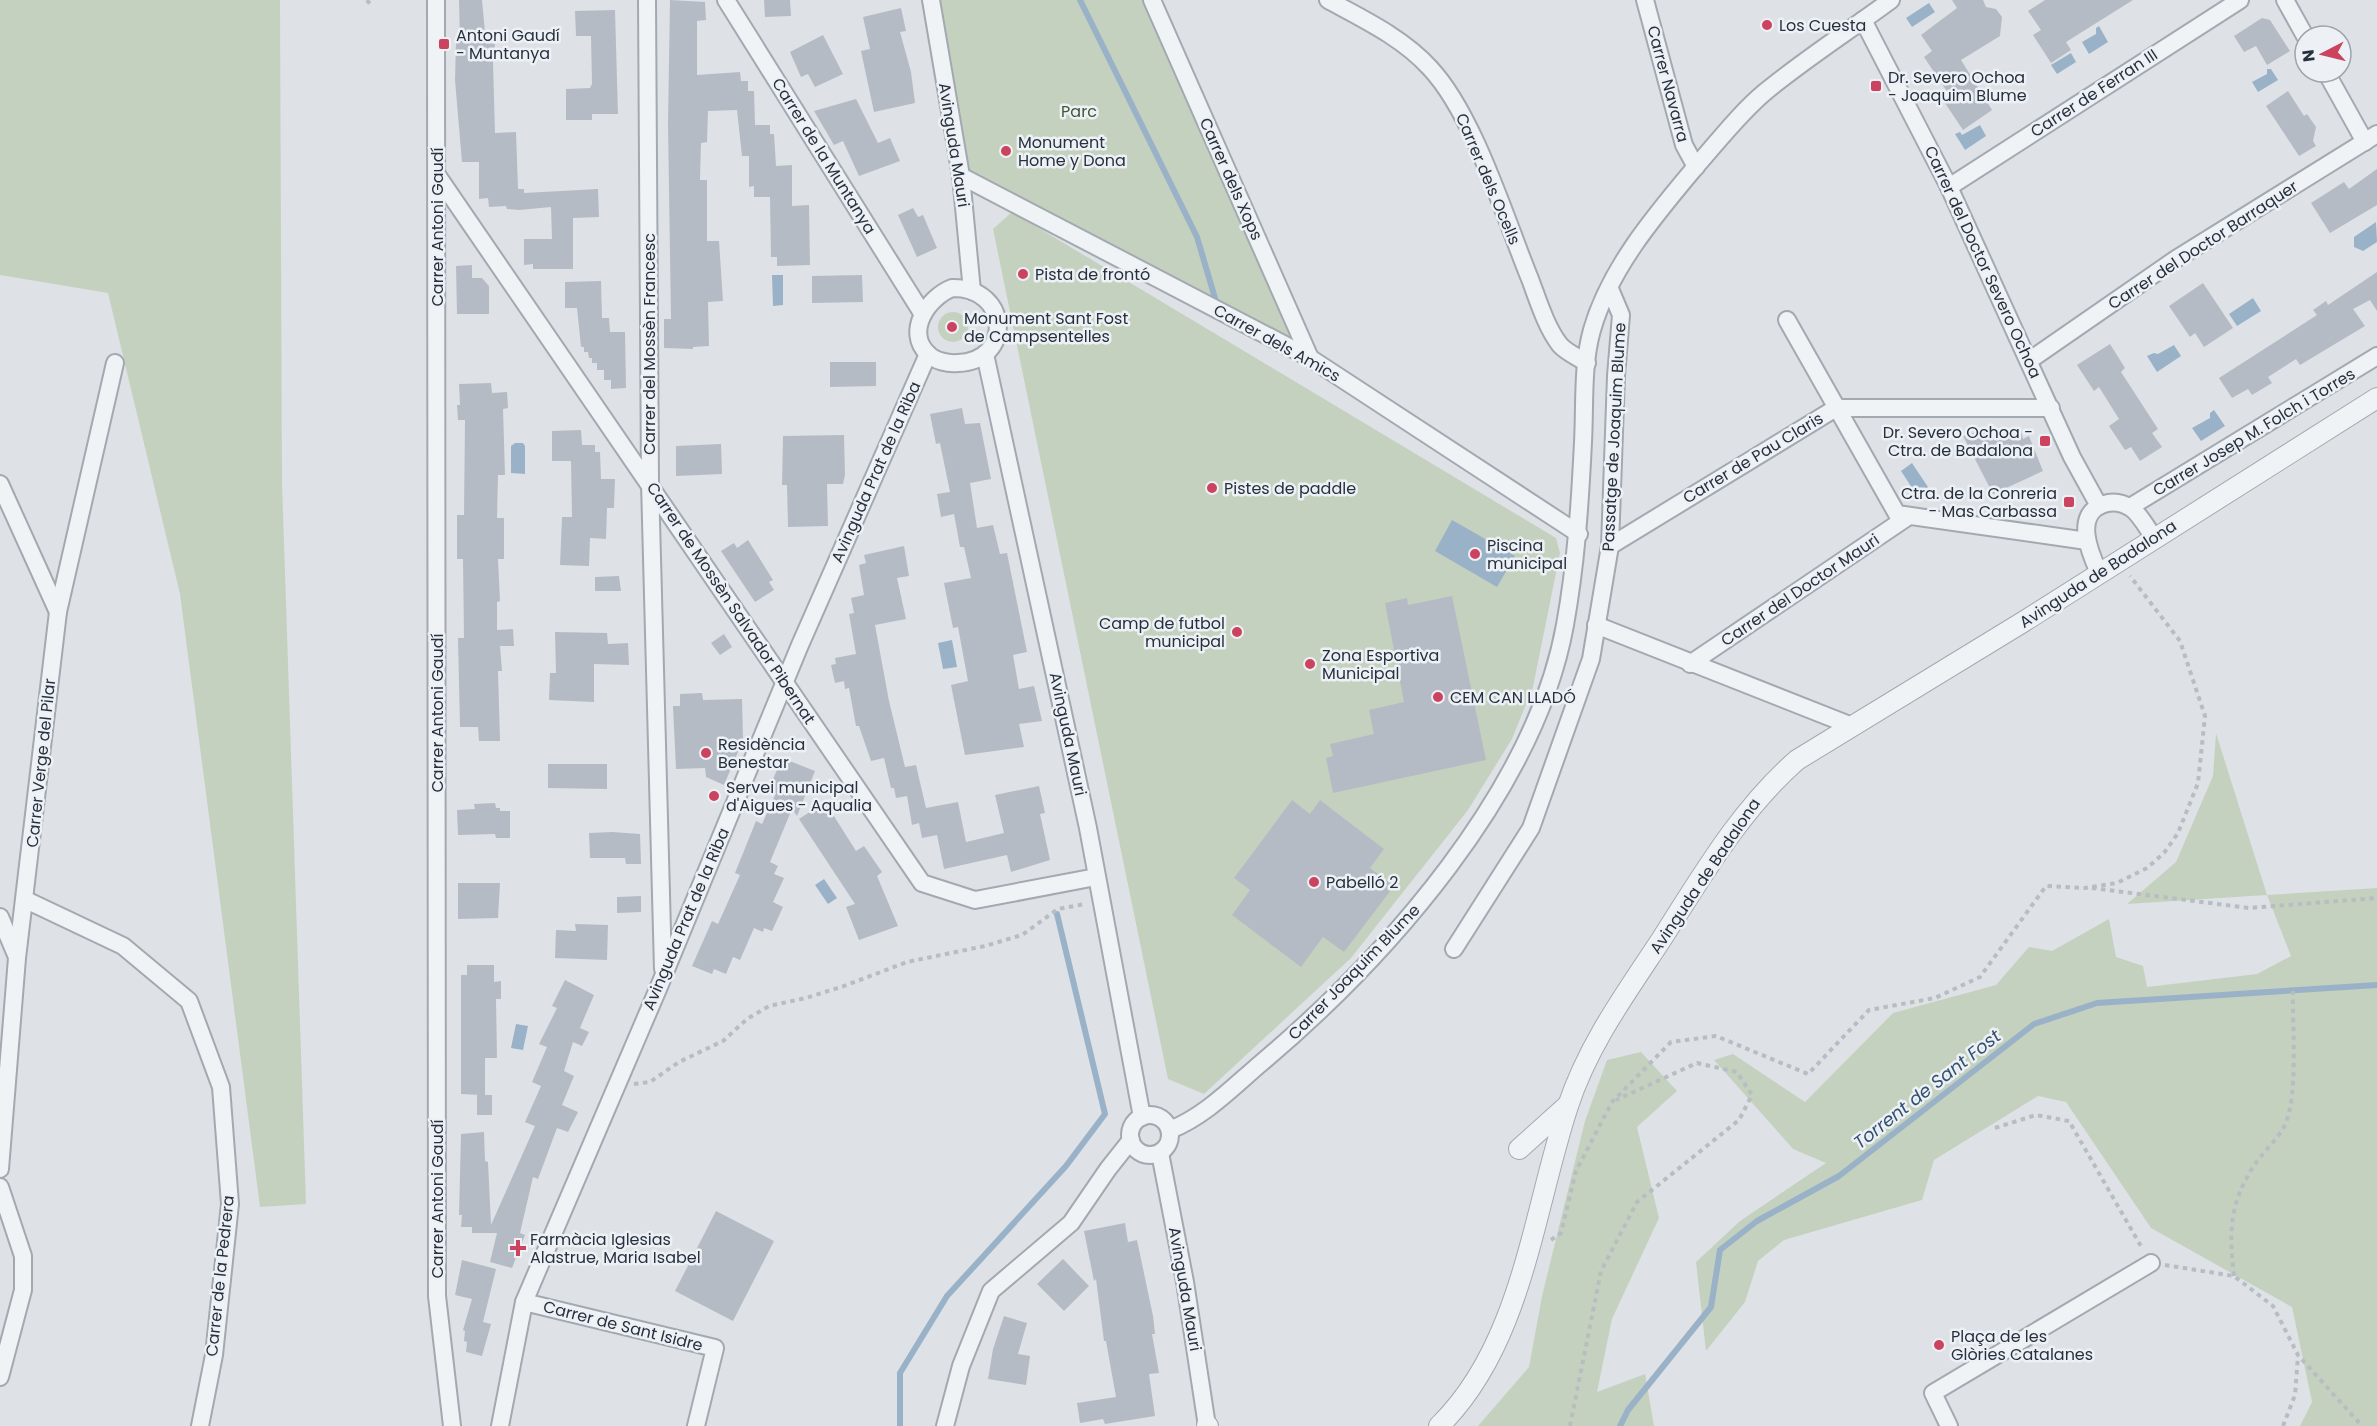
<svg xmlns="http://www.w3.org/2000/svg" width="2377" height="1426" viewBox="0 0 2377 1426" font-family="Poppins,sans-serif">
<rect width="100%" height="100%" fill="#dee2e7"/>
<g fill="#c5d1bf">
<path d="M0 0H280L282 482 306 1204 260 1207 180 594 108 293 0 275Z"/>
<path d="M931 0H1152L1310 358 961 176Z"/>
<path d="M1012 212 1556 538 1560 553 1533 687 1512 739 1468 810 1351 958 1204 1094 1168 1079 993 229Z"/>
<circle cx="953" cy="327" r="15"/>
<path d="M2216 733 2267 895 2377 888V1426H2300L2312 1402 2292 1307 2151 1228 2066 1102 2038 1096 1934 1160 1922 1200 1784 1240 1758 1261 1745 1302 1706 1351 1696 1262 1740 1221 1826 1163 1793 1149 1714 1060 1733 1054 1805 1102 1893 1013 1996 985 2029 947 2052 951 2109 919 2116 957 2143 966 2147 987 2257 974 2291 956 2267 895 2127 904 2176 862 2213 776Z"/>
<path d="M1641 1052 1677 1091 1637 1127 1659 1218 1612 1319 1597 1392 1645 1374 1654 1426H1478L1529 1367 1542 1296 1585 1121 1607 1060Z"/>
</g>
<g fill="#99b2c7">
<path d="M1929 3 1935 12 1912 27 1906 18Z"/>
<path d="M2099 26 2108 42 2089 54 2082 42 2096 34V28Z"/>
<path d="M2071 53 2076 62 2057 74 2051 65Z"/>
<path d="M2267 69H2271L2278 80 2258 92 2252 82 2267 74Z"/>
<path d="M1980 125 1986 136 1965 150 1955 134 1960 132 1962 135Z"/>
<path d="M2376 222 2377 242 2363 251 2354 247V237Z"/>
<path d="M772 275H783V305L773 306Z"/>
<path d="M2253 298 2261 311 2237 326 2229 314Z"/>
<path d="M2174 345 2181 356 2157 372 2147 356 2154 353 2158 354Z"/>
<path d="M2214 410 2225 426 2201 441 2192 428 2210 418V413Z"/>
<path d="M515 443H523L525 446V474L511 473V446Z"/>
<path d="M1912 463 1928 487 1916 494 1901 471Z"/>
<path d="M1452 520 1515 556 1497 587 1435 551Z"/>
<path d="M952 640 957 667 943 669 938 643Z"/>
<path d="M824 879 837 898 828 904 815 885Z"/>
<path d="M516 1024 528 1026 523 1050 511 1048Z"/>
</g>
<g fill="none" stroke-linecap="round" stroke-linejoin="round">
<g stroke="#99b2c7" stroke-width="6">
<path d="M1080 0 1197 237 1217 305"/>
<path d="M900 1426V1373L947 1296 1066 1166 1105 1114 1057 914"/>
<path d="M1620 1426 1628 1410 1711 1307 1720 1250 1757 1221 1839 1176 2034 1024 2097 1003 2377 985"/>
</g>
</g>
<g fill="#b5bbc4">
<path d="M459 0H482L486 43 495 44 493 62 495 133 516 132 518 189H524V193L598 189 599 217 573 218V269H533V264L524 265V239H552L551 207 519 210 507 209 506 206 489 207 488 198 479 199V162H462L455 80 456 43H460Z"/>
<path d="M670 0 705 2 706 20 697 21V75L740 72 741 81H748V91H754L755 125H770V134H774L776 166 792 165V206L809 205 810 265 777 266V257H771L770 197H754V186L749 187V156H742L737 110 708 111 707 142 701 143 700 180H707V241H719L723 301 708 302 709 346 693 347V349L664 348V319H671L668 124Z"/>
<path d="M764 0H790L791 16 765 17Z"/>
<path d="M1952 0H1983L1986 7 1996 9 2002 17 2000 36 1961 60 1992 110 1963 130 1941 97 1948 93 1924 57 1932 51 1921 35 1957 8Z"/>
<path d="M2045 0H2133L2066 42 2071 50 2051 63 2033 35 2041 30 2028 11Z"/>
<path d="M901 8 906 31 900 32 911 72 915 103 874 112 861 51 870 49 863 17Z"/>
<path d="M615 10 618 114H592V120H566V89L590 88 592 84 591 36H576L575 11Z"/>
<path d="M2262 18 2270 20 2290 51 2267 65 2256 46 2244 52 2234 36Z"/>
<path d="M823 35 843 74 815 87 808 74 801 77 790 52Z"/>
<path d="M2288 91 2304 116 2307 114 2316 127 2313 141 2316 146 2299 156 2266 106Z"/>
<path d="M856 99 878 143 890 138 900 161 859 176 843 141 834 145 814 111Z"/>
<path d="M2377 169V205L2330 233 2311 203 2344 182 2349 189Z"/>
<path d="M913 208 918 217 923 215 937 248 917 257 898 215Z"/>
<path d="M472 265V278H482L489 286V314H457L456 266Z"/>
<path d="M2377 272V311L2370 300 2353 309 2365 326 2300 365 2296 359 2268 377 2272 383 2252 395 2248 389 2232 398 2219 378 2317 315 2313 310 2326 301 2328 305Z"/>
<path d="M862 275 863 302 812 303V276Z"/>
<path d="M601 281 602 318H609L610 332H625L626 388 611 389V380H604V370H597V363H592V358H589L588 352H584V347H581L577 308H565V282Z"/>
<path d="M2203 283 2233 328 2204 347 2195 333 2190 337 2169 306Z"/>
<path d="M2110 344 2125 368 2121 372 2158 429 2152 433 2162 447 2140 461 2131 447 2125 450 2109 426 2119 419 2099 387 2094 391 2077 365Z"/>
<path d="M830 362H876V386L830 387Z"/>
<path d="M491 383 492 393 507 392 508 408 503 409 505 475H498L497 518H504V559H498L500 601 497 602V630L513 629 514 646H500L502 671H498L500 741H479L478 727H460L458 638H464L463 559H457V515H464L465 420H458L457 405H460L459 384Z"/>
<path d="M962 408 965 424 980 423 991 479 970 483 977 528 993 525 1000 554 1007 553 1027 652 1013 655 1019 689 1034 686 1042 721 1019 724 1024 747 965 755 951 685 968 681 958 627 953 628 944 583 971 578 964 547H960L954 514 941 517 937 494 950 492 940 443 936 444 930 414Z"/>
<path d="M1995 427 2000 440 2021 431 2023 439 2029 436 2043 471 1993 494 1963 436Z"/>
<path d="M581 430 582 445H595V452H600L601 479H615L614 508H607L606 539 590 538 589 566 560 565 562 517H572L571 461H552V431Z"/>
<path d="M844 435 845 475 843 484H827L828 526 788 527 787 485H782L783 436Z"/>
<path d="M721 444 722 474 676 476V446Z"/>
<path d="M748 540 773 580 769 582 774 590 755 602 721 551 734 543 737 548Z"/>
<path d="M904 546 909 576 897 578 906 619 875 625 889 701 905 767 916 765 926 808 958 802 966 842 1004 833 995 795 1039 786 1045 813 1040 814 1050 860 1011 872 1007 855 944 869 937 835 922 838 919 823 912 825 907 796 896 798 894 788H891L884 758 871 761 859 726H856L849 688 845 689 844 681 835 683 831 665 836 664 835 658 856 654 849 614 854 613 851 598 864 595 859 565 866 563 864 555Z"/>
<path d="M619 576 621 591H595V577Z"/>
<path d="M1452 596 1486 760 1333 793 1326 758 1333 756 1330 744 1374 734 1369 710 1404 702 1385 603 1407 598 1408 605Z"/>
<path d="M555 632 607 633 608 644 628 643 629 665 594 664V702L549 700 550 673H556Z"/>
<path d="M724 634 732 647 720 655 711 643Z"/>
<path d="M702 693 703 700 742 699 743 740 724 785 706 777 705 768 676 769 673 706H680V694Z"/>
<path d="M782 758 815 771 797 816 792 809 770 862 778 866 774 874 784 878 773 902 783 907 772 931 764 928 763 932 754 928 740 960 733 957 726 974 714 969 712 974 692 966 712 921 718 924 740 875 735 873 756 821 762 824 776 793 768 791Z"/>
<path d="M548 764H607V789L548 788Z"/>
<path d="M1292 800 1310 814 1320 800 1384 849 1370 868 1394 886 1344 952 1323 937 1301 967 1232 915 1250 890 1234 878Z"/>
<path d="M825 802 856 851 864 846 882 872 877 876 898 926 859 940 846 907 855 904 799 819Z"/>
<path d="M495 803 496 808H500V811H510V838H496L495 834 458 835 457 810 475 809 474 804Z"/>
<path d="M612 832 640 834 641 864H626L625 858H590L589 833Z"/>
<path d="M458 883H500L498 918 458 919Z"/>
<path d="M641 896V912L617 913V897Z"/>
<path d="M575 924 608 925 607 960 555 958 556 930 576 931Z"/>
<path d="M467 965H494V982L501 981V999H496L497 1058H485V1095H492V1115H477V1095H480L461 1094V975H467Z"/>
<path d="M565 980 594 995 580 1028 589 1032 582 1046 573 1042 564 1071 574 1076 562 1105 578 1112 568 1132 557 1128 538 1179 533 1177 520 1233 525 1235 512 1268 490 1262 497 1233H472V1227H461L462 1215H459L461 1134 484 1132 485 1161 488 1162 491 1225 535 1126 525 1122 541 1086 532 1082 547 1047 539 1044 557 1008 552 1006Z"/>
<path d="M716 1211 774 1241 733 1321 675 1291Z"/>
<path d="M1125 1223 1128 1242 1137 1240 1153 1316 1155 1334H1152L1159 1373 1149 1374 1155 1416 1105 1424 1103 1419 1080 1423 1077 1403 1116 1397 1106 1341H1104L1096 1279 1094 1281 1084 1231Z"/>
<path d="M1063 1259 1089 1286 1064 1311 1037 1284Z"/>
<path d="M462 1260 496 1269 483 1322 491 1324 482 1356 466 1352 467 1342 464 1341 465 1331 463 1330 472 1299 455 1295Z"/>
<path d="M1004 1316 1027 1323 1018 1354 1030 1356 1026 1385 988 1379 993 1349Z"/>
</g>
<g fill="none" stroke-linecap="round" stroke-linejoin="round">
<defs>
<g id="minor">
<path d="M436 0 437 1296 452 1426"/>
<path d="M647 0 650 483 663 969"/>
<path d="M726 0 922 313"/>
<path d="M931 0 961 176 972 291"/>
<path d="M1152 0 1310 358"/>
<path d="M1328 0C1363 19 1403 38 1430 68 1474 115 1505 218 1530 279 1538 300 1546 327 1560 345 1566 352 1579 358 1587 363"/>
<path d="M1645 0 1684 145 1696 167"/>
<path d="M2285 0 2305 36"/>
<path d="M1863 20 1949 187 2072 457 2099 506"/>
<path d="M2326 72 2365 142"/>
<path d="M437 175 922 883 975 900 1096 877"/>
<path d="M961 176 1310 358 1579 534"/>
<path d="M1949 187 2240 0"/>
<path d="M952 288C1010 287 1014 361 958 363 948 364 935 361 928 354 904 331 929 297 952 288Z"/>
<path d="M1787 320 1897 514 2087 541"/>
<path d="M985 354 1088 828 1142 1117"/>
<path d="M2030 360 2176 259 2377 134"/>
<path d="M0 484 58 612"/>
<path d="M2130 507 2377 356"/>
<path d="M1610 546 1836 408H2051"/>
<path d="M2099 573C2090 553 2073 514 2104 504 2113 501 2123 503 2131 508 2140 514 2147 528 2154 538"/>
<path d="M1596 625 1852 726"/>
<path d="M1690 664 1909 516"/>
<path d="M26 900 123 946 189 1001 221 1087 230 1204 214 1355 200 1426"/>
<path d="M0 917 17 957"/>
<path d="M1454 949 1531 828 1591 659 1610 546 1616 376 1621 315 1610 289"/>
<circle cx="1150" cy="1135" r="20"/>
<path d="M1170 1130C1205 1116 1232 1088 1260 1064 1386 958 1535 791 1565 625 1576 564 1580 504 1583 442 1585 406 1582 365 1592 330 1610 267 1657 213 1698 164 1720 139 1740 113 1765 92 1805 59 1849 31 1891 0"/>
<path d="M1160 1153 1185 1282 1207 1426"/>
<path d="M0 1169 17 958 58 612 115 363"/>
<path d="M0 1187 23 1256V1290L0 1377"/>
<path d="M524 1302 715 1348 696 1426"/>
<path d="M500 1426 524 1302 658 989 800 645 928 354"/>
<path d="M945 1426 961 1366 991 1291 1071 1223 1108 1169 1131 1140"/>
<path d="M1949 1426 1933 1393 2151 1263"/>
</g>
<g id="tertiary">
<path d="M1519 1149 1568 1105"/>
<path d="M1207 1425 1208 1426"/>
<path d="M1439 1426C1522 1345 1533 1212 1568 1106 1588 1045 1626 993 1661 940 1702 876 1740 810 1797 760L2023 622 2377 398"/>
</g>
</defs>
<use href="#minor" stroke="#a3a9b1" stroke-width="20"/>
<use href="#tertiary" stroke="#a3a9b1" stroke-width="22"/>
<g stroke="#b8bdc2" stroke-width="4" stroke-dasharray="4.5 4.5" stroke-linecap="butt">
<path d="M367 0 370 4 371 0"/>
<path d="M2092 888 2249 908 2377 898"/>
<path d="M634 1084 650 1082 679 1062 723 1041 747 1019 769 1006 806 998 844 986 907 962 985 946 1022 935 1058 909 1085 904"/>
<path d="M1995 1128 2036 1115 2069 1121 2142 1248"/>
<path d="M1551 1240 1561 1233 1576 1171 1612 1102 1671 1042 1716 1036 1808 1074 1869 1010 1935 998 1980 977 2046 886 2085 888 2117 883 2147 868 2164 853 2178 833 2198 783 2205 716 2180 641 2130 576"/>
<path d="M2165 1265 2234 1276 2273 1306 2298 1355 2362 1426"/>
<path d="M2234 1276C2229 1232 2229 1205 2253 1167 2262 1153 2276 1141 2284 1127 2299 1097 2292 1027 2293 991"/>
<path d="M1570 1426 1601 1271 1637 1202 1739 1120 1752 1095 1737 1072 1697 1063 1616 1100"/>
<path d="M2283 1426 2295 1395 2298 1356"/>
</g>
<use href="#minor" stroke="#f0f3f6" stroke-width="16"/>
<use href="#tertiary" stroke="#f0f3f6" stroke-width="20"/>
</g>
<g fill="#cc435f" stroke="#edf1f5" stroke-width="2">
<circle cx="1767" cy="25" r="6"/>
<rect x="438" y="38" width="12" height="12" rx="3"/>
<rect x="1870" y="80" width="12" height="12" rx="3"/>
<circle cx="1006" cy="151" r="6"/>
<circle cx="1023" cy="274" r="6"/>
<circle cx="952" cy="327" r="6"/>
<rect x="2039" y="435" width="12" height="12" rx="3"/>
<circle cx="1212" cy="488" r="6"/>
<rect x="2063" y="496" width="12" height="12" rx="3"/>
<circle cx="1475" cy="554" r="6"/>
<circle cx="1237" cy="632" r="6"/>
<circle cx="1310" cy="664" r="6"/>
<circle cx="1438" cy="697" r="6"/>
<circle cx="706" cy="753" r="6"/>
<circle cx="714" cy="796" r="6"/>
<circle cx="1314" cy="882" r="6"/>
<path d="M515 1239h6v6h6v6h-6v6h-6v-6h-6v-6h6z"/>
<circle cx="1939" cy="1345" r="6"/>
</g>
<g text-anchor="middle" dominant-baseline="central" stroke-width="5" stroke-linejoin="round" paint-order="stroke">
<g font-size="16" fill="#27313e" stroke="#edf1f5" text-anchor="start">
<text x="1779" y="25">Los Cuesta</text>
<text x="456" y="35">Antoni Gaudí<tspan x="456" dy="18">- Muntanya</tspan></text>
<text x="1888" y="77">Dr. Severo Ochoa<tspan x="1888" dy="18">- Joaquim Blume</tspan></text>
<text x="1018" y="142">Monument<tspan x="1018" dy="18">Home y Dona</tspan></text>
<text x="1035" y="274">Pista de frontó</text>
<text x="964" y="318">Monument Sant Fost<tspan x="964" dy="18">de Campsentelles</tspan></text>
<text x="2033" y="432" text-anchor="end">Dr. Severo Ochoa -<tspan x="2033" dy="18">Ctra. de Badalona</tspan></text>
<text x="1224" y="488">Pistes de paddle</text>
<text x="2057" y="493" text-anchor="end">Ctra. de la Conreria<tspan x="2057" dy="18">- Mas Carbassa</tspan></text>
<text x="1487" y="545">Piscina<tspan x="1487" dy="18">municipal</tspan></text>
<text x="1225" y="623" text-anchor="end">Camp de futbol<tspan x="1225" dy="18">municipal</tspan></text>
<text x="1322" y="655">Zona Esportiva<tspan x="1322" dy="18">Municipal</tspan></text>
<text x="1450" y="697">CEM CAN LLADÓ</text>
<text x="718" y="744">Residència<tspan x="718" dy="18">Benestar</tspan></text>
<text x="726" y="787">Servei municipal<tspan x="726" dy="18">d'Aigues - Aqualia</tspan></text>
<text x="1326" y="882">Pabelló 2</text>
<text x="530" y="1239">Farmàcia Iglesias<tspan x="530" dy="18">Alastrue, Maria Isabel</tspan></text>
<text x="1951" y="1336">Plaça de les<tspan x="1951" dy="18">Glòries Catalanes</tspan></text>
</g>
<g font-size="16" fill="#27313e" stroke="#edf1f5">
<text transform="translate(1668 84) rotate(75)">Carrer Navarra</text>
<text transform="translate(2094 93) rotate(-33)">Carrer de Ferran III</text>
<text transform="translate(954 145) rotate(81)">Avinguda Mauri</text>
<text transform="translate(824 156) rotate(58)">Carrer de la Muntanya</text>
<text transform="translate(1231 179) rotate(66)">Carrer dels Xops</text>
<text transform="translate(1488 179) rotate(67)">Carrer dels Ocells</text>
<text transform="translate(437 227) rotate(-90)">Carrer Antoni Gaudí</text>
<text transform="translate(2203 245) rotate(-33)">Carrer del Doctor Barraquer</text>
<text transform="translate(1983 262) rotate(65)">Carrer del Doctor Severo Ochoa</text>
<text transform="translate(1277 343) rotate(29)">Carrer dels Amics</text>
<text transform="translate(649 344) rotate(-90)">Carrer del Mossèn Francesc</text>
<text transform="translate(2254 432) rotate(-31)">Carrer Josep M. Folch i Torres</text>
<text transform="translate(1614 437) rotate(-87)">Passatge de Joaquim Blume</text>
<text transform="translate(1753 458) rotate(-31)">Carrer de Pau Claris</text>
<text transform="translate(876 472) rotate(-66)">Avinguda Prat de la Riba</text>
<text transform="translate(2098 574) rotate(-33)">Avinguda de Badalona</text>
<text transform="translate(1800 590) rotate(-34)">Carrer del Doctor Mauri</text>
<text transform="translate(731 603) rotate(56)">Carrer de Mossèn Salvador Pibernat</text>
<text transform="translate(437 713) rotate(-90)">Carrer Antoni Gaudí</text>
<text transform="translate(1068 734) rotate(78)">Avinguda Mauri</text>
<text transform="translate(41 763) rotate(-84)">Carrer Verge del Pilar</text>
<text transform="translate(1705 876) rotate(-56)">Avinguda de Badalona</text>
<text transform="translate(686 919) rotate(-67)">Avinguda Prat de la Riba</text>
<text transform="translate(1354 972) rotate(-46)">Carrer Joaquim Blume</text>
<text transform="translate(437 1199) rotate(-90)">Carrer Antoni Gaudí</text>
<text transform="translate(220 1276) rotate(-84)">Carrer de la Pedrera</text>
<text transform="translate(1185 1289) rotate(80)">Avinguda Mauri</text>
<text transform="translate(623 1326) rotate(14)">Carrer de Sant Isidre</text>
</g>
<g font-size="16" fill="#3e5935" stroke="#edf1f5">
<text x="1079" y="111">Parc</text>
</g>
<g font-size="18" font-style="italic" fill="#325171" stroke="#edf1f5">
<text transform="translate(1927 1089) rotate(-38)">Torrent de Sant Fost</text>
</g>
</g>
<g transform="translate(2323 54) rotate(263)"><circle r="28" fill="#edf1f5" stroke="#9ea4ac" stroke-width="1.5"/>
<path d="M0-4.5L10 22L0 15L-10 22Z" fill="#cc435f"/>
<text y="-9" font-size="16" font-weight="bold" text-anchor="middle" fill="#27313e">N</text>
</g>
</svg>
